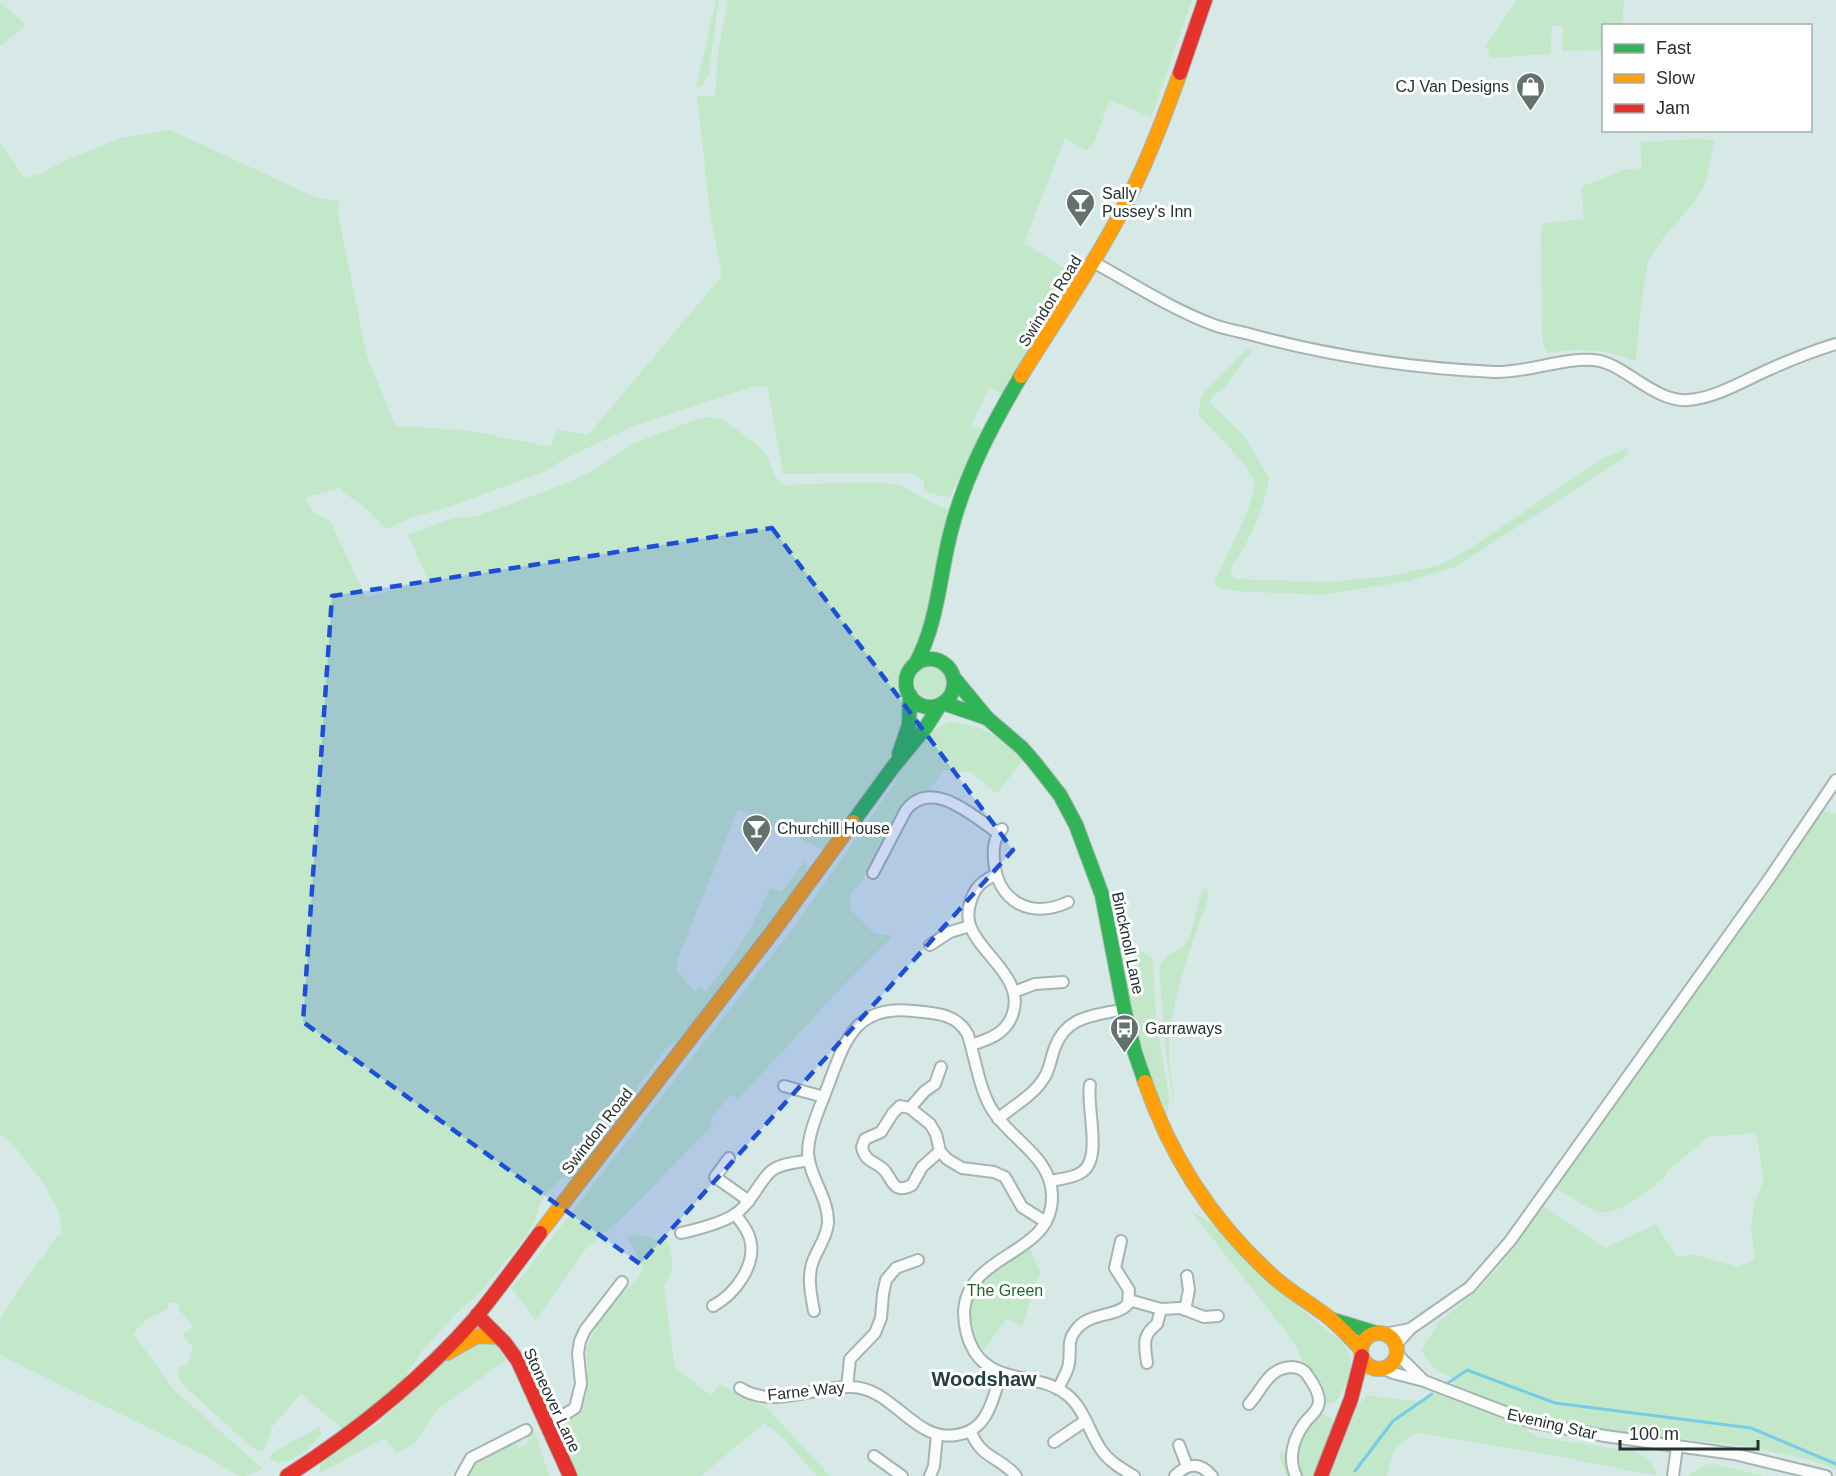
<svg xmlns="http://www.w3.org/2000/svg" width="1836" height="1476" viewBox="0 0 1836 1476" font-family="Arial,sans-serif">
<rect width="100%" height="100%" fill="#d7e9e6"/>
<g fill="#c2e8c9">
<path d="M716 0H719L708 76 701 86 696 87Z"/>
<path d="M728 0H1192L1151 117 1110 100 1093 144 1087 151 1065 138 1024 243 1075 275 1002 394 990 387 970 427 983 429 950 497 930 494 924 489V482L913 473 783 474 768 388 756 386 633 426 561 461 544 472 452 506 413 517 387 529 362 505 344 493 340 488 304 498 314 513 330 521 366 597 428 580 408 535 453 518 477 516 567 483 594 470 632 444 700 418 712 417 722 419 755 443 766 455 777 480 784 485 863 482 896 484 904 487 930 502 948 509 925 634 900 675V688L904 717 891 756 823 850 738 809 677 960 676 970 695 992 699 987 706 992C731 959 754 927 770 888L781 892 805 861 807 866 804 877 684 1037 668 1047 639 1084 631 1104 572 1180 562 1177 542 1199 535 1220 527 1235 477 1296 461 1308 422 1351 404 1379 344 1430 301 1394 272 1427 264 1450 261 1452 250 1446 181 1383 178 1376 179 1366C192 1367 189 1355 193 1347L182 1335 193 1327 179 1309V1303H168L169 1309 148 1318 133 1333 173 1389 263 1469 246 1476H239L206 1456 0 1355V1320L16 1293 58 1235H62C61 1226 61 1216 57 1208 49 1188 17 1146 0 1134V142L24 178 40 174 71 158 121 138 170 130 317 198 339 201 338 214 367 357 396 426 467 430 551 447 557 430 588 435 722 276 710 214 697 96H715L718 54Z"/>
<path d="M1517 0H1624L1622 25 1604 26 1603 50 1562 51 1563 26H1552L1550 54 1492 58 1489 56 1488 48 1484 49Z"/>
<path d="M0 2 26 25 0 46Z"/>
<path d="M1694 139 1715 140 1706 181 1696 200 1663 238 1648 261 1640 312 1636 361C1607 350 1578 347 1548 353L1543 344 1542 334 1541 228 1544 223 1584 219 1581 187 1624 170 1642 168 1640 142Z"/>
<path d="M1253 349 1225 387 1211 398 1210 403 1245 437 1269 477C1266 499 1258 520 1248 540 1243 551 1233 561 1230 573L1236 579 1328 582 1391 576 1439 565 1469 549 1605 457 1628 448 1627 456 1457 566 1410 581 1324 595 1232 591 1217 587 1214 585C1221 563 1258 500 1254 482 1250 466 1211 428 1198 415L1201 396 1246 350Z"/>
<circle cx="931" cy="682" r="16"/>
<path d="M953 721 980 728 994 735 1020 757 1022 761 997 794 970 772 944 770 926 794 918 792 906 800 877 849 862 881 851 894 849 902 851 910 875 934 891 935 889 940 842 987 738 1099 731 1094 709 1121 713 1125 618 1222 587 1247 536 1320 511 1288 523 1275 796 924 896 781C901 759 931 726 953 721Z"/>
<path d="M1822 811 1836 814V1469L1805 1459 1747 1446 1636 1434 1524 1418 1527 1431 1538 1437 1637 1452 1651 1461 1657 1476 1551 1455 1417 1433C1394 1445 1392 1453 1387 1476H1330L1357 1407 1367 1395 1413 1401 1428 1399 1454 1384 1453 1379 1433 1367 1421 1350 1439 1322 1482 1286 1497 1269 1544 1206 1605 1248 1656 1224 1677 1257 1693 1254 1737 1267 1755 1260 1751 1228 1754 1203 1764 1179 1756 1133 1708 1137 1666 1172 1667 1175C1651 1188 1616 1220 1595 1211 1581 1205 1569 1194 1554 1188L1721 953 1754 912Z"/>
<path d="M1207 887 1209 896C1193 943 1170 998 1169 1048 1168 1063 1172 1080 1174 1095L1173 1101 1166 1054 1159 966 1168 955 1182 947 1190 936 1202 890Z"/>
<path d="M1127 947 1148 954 1153 961 1156 1020 1169 1097 1167 1116 1148 1076 1120 959 1122 950Z"/>
<path d="M1190 1210 1211 1223 1259 1274 1344 1344C1347 1350 1350 1356 1351 1363 1351 1374 1342 1396 1334 1403L1329 1404 1323 1401 1303 1365 1298 1350 1283 1328Z"/>
<path d="M627 1235 644 1236 669 1244 673 1268 664 1287 675 1367 711 1396 720 1384 746 1399 766 1407 830 1476H817L781 1436 764 1423 701 1476H579L558 1431 560 1422 583 1405 587 1394V1347L604 1311 637 1279 643 1268Z"/>
<path d="M1028 1243 1040 1272 1022 1327 1007 1318 978 1357 966 1329 975 1282Z"/>
<path d="M492 1342 498 1347 506 1360 436 1410 415 1443 396 1453 385 1438 320 1473V1462L327 1456 379 1423 443 1363 454 1356 461 1355 476 1343Z"/>
<path d="M1318 1412 1333 1419 1332 1427 1316 1476H1286L1279 1454 1281 1451 1284 1453 1285 1462 1290 1467 1300 1442Z"/>
<path d="M319 1427 322 1434C313 1446 293 1463 277 1463L271 1459 270 1456 275 1451Z"/>
<path d="M534 1429 549 1476H466C474 1457 495 1450 513 1441L519 1448 529 1443 528 1435Z"/>
<path d="M1714 1464 1764 1476H1688L1704 1465Z"/>
</g>
<g fill="none" stroke-linecap="round" stroke-linejoin="round">
<g stroke="#76cce7" stroke-width="3">
<path d="M1448 1383 1467 1370 1555 1403 1751 1428 1836 1464"/>
<path d="M1355 1471 1393 1421 1432 1394"/>
</g>
<defs>
<g id="street">
<path d="M1093 262C1132 283 1171 309 1214 325 1225 329 1237 331 1249 334 1329 356 1411 368 1494 372 1528 373 1560 358 1593 360 1622 361 1654 403 1688 400 1716 398 1743 381 1768 370 1790 360 1813 351 1836 344"/>
<path d="M1002 829C994 838 993 848 994 860 997 901 1030 920 1068 902"/>
<path d="M873 873 906 810C932 777 974 817 998 833"/>
<path d="M930 945 950 932 970 926"/>
<path d="M1014 992 1035 984 1063 982"/>
<path d="M971 1045C990 1039 1007 1033 1013 1013 1024 979 982 955 971 928 967 919 968 909 971 900 975 887 983 880 996 875"/>
<path d="M784 1086 824 1097"/>
<path d="M910 1108 925 1091 935 1084 941 1067"/>
<path d="M998 1119C1013 1106 1034 1095 1044 1078 1050 1069 1051 1057 1055 1047 1067 1015 1095 1016 1124 1009"/>
<path d="M940 1151 922 1167 912 1185C892 1196 892 1176 882 1168 873 1161 864 1160 862 1147L865 1139 881 1132 893 1113 900 1106 910 1108 930 1124 936 1134 940 1151 947 1159 962 1168 994 1172 1005 1177 1022 1207 1046 1222"/>
<path d="M729 1158 715 1177 749 1201"/>
<path d="M1050 1181C1060 1179 1074 1178 1082 1172 1103 1158 1086 1107 1090 1085"/>
<path d="M681 1233C699 1229 719 1224 734 1215 750 1205 757 1185 770 1172 779 1163 797 1163 809 1160"/>
<path d="M1129 1300 1161 1309 1181 1308 1204 1317 1218 1316"/>
<path d="M713 1306C735 1294 757 1265 750 1239 748 1230 741 1222 735 1214"/>
<path d="M1185 1310 1189 1290 1187 1276"/>
<path d="M814 1311C811 1295 807 1277 813 1261 818 1248 827 1237 828 1223 829 1198 809 1177 808 1153 808 1133 819 1110 826 1091 844 1045 852 1004 913 1011 934 1013 957 1013 968 1035 975 1058 979 1087 991 1108 1009 1139 1051 1156 1052 1195 1054 1257 967 1251 964 1312 964 1325 967 1339 974 1351 995 1385 1038 1372 1066 1394 1084 1407 1089 1433 1102 1451 1110 1462 1122 1469 1134 1476"/>
<path d="M1384 1334 1410 1329"/>
<path d="M1396 1345 1410 1329 1470 1287 1510 1241 1769 879 1836 780"/>
<path d="M1397 1354 1422 1379"/>
<path d="M1147 1363C1145 1346 1141 1336 1157 1324L1161 1309"/>
<path d="M1384 1369 1393 1373 1424 1381 1531 1422 1605 1436 1734 1454 1826 1476"/>
<path d="M847 1387 850 1359 875 1333 881 1318 883 1294 886 1280 896 1268 918 1260"/>
<path d="M740 1388C774 1410 814 1385 852 1387 893 1388 914 1442 956 1435 988 1431 993 1399 1001 1373"/>
<path d="M1058 1389C1062 1380 1068 1372 1069 1363 1071 1351 1067 1341 1075 1331 1089 1311 1116 1318 1128 1304L1129 1290 1115 1268 1121 1241"/>
<path d="M1249 1404C1263 1389 1268 1367 1293 1367 1300 1368 1305 1370 1308 1376 1313 1383 1319 1393 1319 1401 1319 1409 1312 1415 1307 1420 1294 1436 1287 1457 1296 1476"/>
<path d="M546 1423 562 1416 575 1408 581 1384 578 1353 580 1341 585 1330 622 1282"/>
<path d="M971 1432C982 1460 1000 1456 1016 1476"/>
<path d="M1054 1442 1085 1421"/>
<path d="M1179 1445 1187 1466"/>
<path d="M874 1456 902 1476"/>
<path d="M461 1476 471 1458 526 1430"/>
<path d="M930 1476 934 1466 937 1435"/>
<path d="M1175 1476C1187 1463 1200 1462 1212 1476"/>
<path d="M1673 1476 1677 1447"/>
</g>
<g id="fast">
<circle cx="930" cy="683" r="24"/>
<path d="M915 665C939 621 939 574 952 527 966 474 993 423 1021 376"/>
<path d="M954 678 987 718 1022 748 1035 763 1060 795 1076 825 1102 895 1124 1009 1135 1053 1145 1082"/>
<path d="M943 703 987 718"/>
<path d="M899 754 909 725 910 695"/>
<path d="M853 822 893 767 926 727 940 705"/>
<path d="M1333 1320 1376 1333"/>
</g>
<g id="slow">
<path d="M1021 376C1053 324 1088 274 1117 220 1143 173 1162 123 1180 73"/>
<path d="M1145 1082C1171 1158 1215 1225 1276 1279 1293 1294 1314 1305 1332 1320 1342 1329 1351 1339 1361 1349"/>
<path d="M540 1233 774 930 853 822"/>
<circle cx="1379" cy="1351" r="18"/>
<path d="M447 1353 477 1336 499 1337"/>
</g>
<g id="jam">
<path d="M1180 73 1205 0"/>
<path d="M477 1315 505 1343 518 1361 570 1476"/>
<path d="M287 1476C357 1431 421 1380 476 1317 498 1290 519 1261 540 1233"/>
<path d="M1321 1476 1351 1399 1362 1356"/>
</g>
</defs>
<use href="#street" stroke="#a6b4b1" stroke-width="14"/>
<use href="#fast" stroke="#a6b4b1" stroke-width="16"/>
<use href="#slow" stroke="#a6b4b1" stroke-width="16"/>
<use href="#jam" stroke="#a6b4b1" stroke-width="16"/>
<use href="#street" stroke="#f9fcfb" stroke-width="10"/>
<use href="#fast" stroke="#30b455" stroke-width="14"/>
<use href="#slow" stroke="#ff9f0a" stroke-width="14"/>
<use href="#jam" stroke="#e5322d" stroke-width="14"/>
</g>
<path fill="#1d4ed8" fill-opacity="0.2" stroke="#1d4ed8" stroke-width="4.5" stroke-dasharray="12 8" stroke-linejoin="round" d="M772 528 1013 850 640 1264 303 1022 332 596Z"/>
<defs>
<symbol id="shop-pin" viewBox="-11 -11 22 30"><path d="M0 17L-7.5 6A9.5 9.5 0 1 1 7.5 6Z" fill="#63716f" stroke="#fff"/><path d="M-5-2.5h2.3a2.7 3.5 0 0 1 5.4 0H5L5.5 6h-11ZM-1.5-2.5h3a1.5 2.3 0 0 0-3 0Z" fill="#fff"/></symbol>
<symbol id="bar-pin" viewBox="-11 -11 22 30"><path d="M0 17L-7.5 6A9.5 9.5 0 1 1 7.5 6Z" fill="#63716f" stroke="#fff"/><path d="M-6-5H6L.8 .8V4.5H3.5V6h-7V4.5H-.8V.8Z" fill="#fff"/></symbol>
<symbol id="bus-pin" viewBox="-11 -11 22 30"><path d="M0 17L-7.5 6A9.5 9.5 0 1 1 7.5 6Z" fill="#63716f" stroke="#fff"/><path d="M-5-6H5V4H4V6H2V4H-2V6H-4V4H-5ZM-3.5-4V0h7V-4ZM-3.5 1.2v1.5H-2V1.2ZM2 1.2v1.5H3.5V1.2Z" fill="#fff"/></symbol>
</defs>
<g fill-rule="evenodd">
<use href="#shop-pin" x="1514" y="70" width="33" height="45"/>
<use href="#bar-pin" x="1064" y="186" width="33" height="45"/>
<use href="#bar-pin" x="740" y="812" width="33" height="45"/>
<use href="#bus-pin" x="1108" y="1012" width="33" height="45"/>
</g>
<g text-anchor="middle" dominant-baseline="central" stroke-width="6" stroke-linejoin="round" paint-order="stroke">
<g font-size="16" fill="#24312f" stroke="#fff" text-anchor="start">
<text x="1509" y="86" text-anchor="end">CJ Van Designs</text>
<text x="1102" y="193">Sally<tspan x="1102" dy="18">Pussey's Inn</tspan></text>
<text x="777" y="828">Churchill House</text>
<text x="1145" y="1028">Garraways</text>
</g>
<g font-size="16" fill="#24312f" stroke="#fff">
<text transform="translate(1050 301) rotate(-58)">Swindon Road</text>
<text transform="translate(1128 943) rotate(78)">Bincknoll Lane</text>
<text transform="translate(597 1131) rotate(-52)">Swindon Road</text>
<text transform="translate(806 1391) rotate(-6)">Farne Way</text>
<text transform="translate(552 1400) rotate(65)">Stoneover Lane</text>
<text transform="translate(1552 1424) rotate(13)">Evening Star</text>
</g>
<g font-size="16" fill="#216527" stroke="#fff">
<text x="1005" y="1290">The Green</text>
</g>
<g font-size="20" font-weight="bold" fill="#23403c" stroke="#fff">
<text x="984" y="1379">Woodshaw</text>
</g>
</g>
<rect x="1602" y="24" width="210" height="108" fill="#ffffff" stroke="#a7adac" stroke-width="1.5"/>
<rect x="1614" y="44" width="30" height="9" fill="#30b455" stroke="#a7adac" stroke-width="1.5"/>
<text x="1656" y="54" font-size="18" fill="#24312f">Fast</text>
<rect x="1614" y="74" width="30" height="9" fill="#ff9f0a" stroke="#a7adac" stroke-width="1.5"/>
<text x="1656" y="84" font-size="18" fill="#24312f">Slow</text>
<rect x="1614" y="104" width="30" height="9" fill="#e5322d" stroke="#a7adac" stroke-width="1.5"/>
<text x="1656" y="114" font-size="18" fill="#24312f">Jam</text>
<path d="M1620 1440v9h138v-9" fill="none" stroke="#24312f" stroke-width="3"/>
<text x="1629" y="1440" font-size="18" fill="#24312f" stroke="#ffffff" stroke-width="4.5" paint-order="stroke">100 m</text>
</svg>
